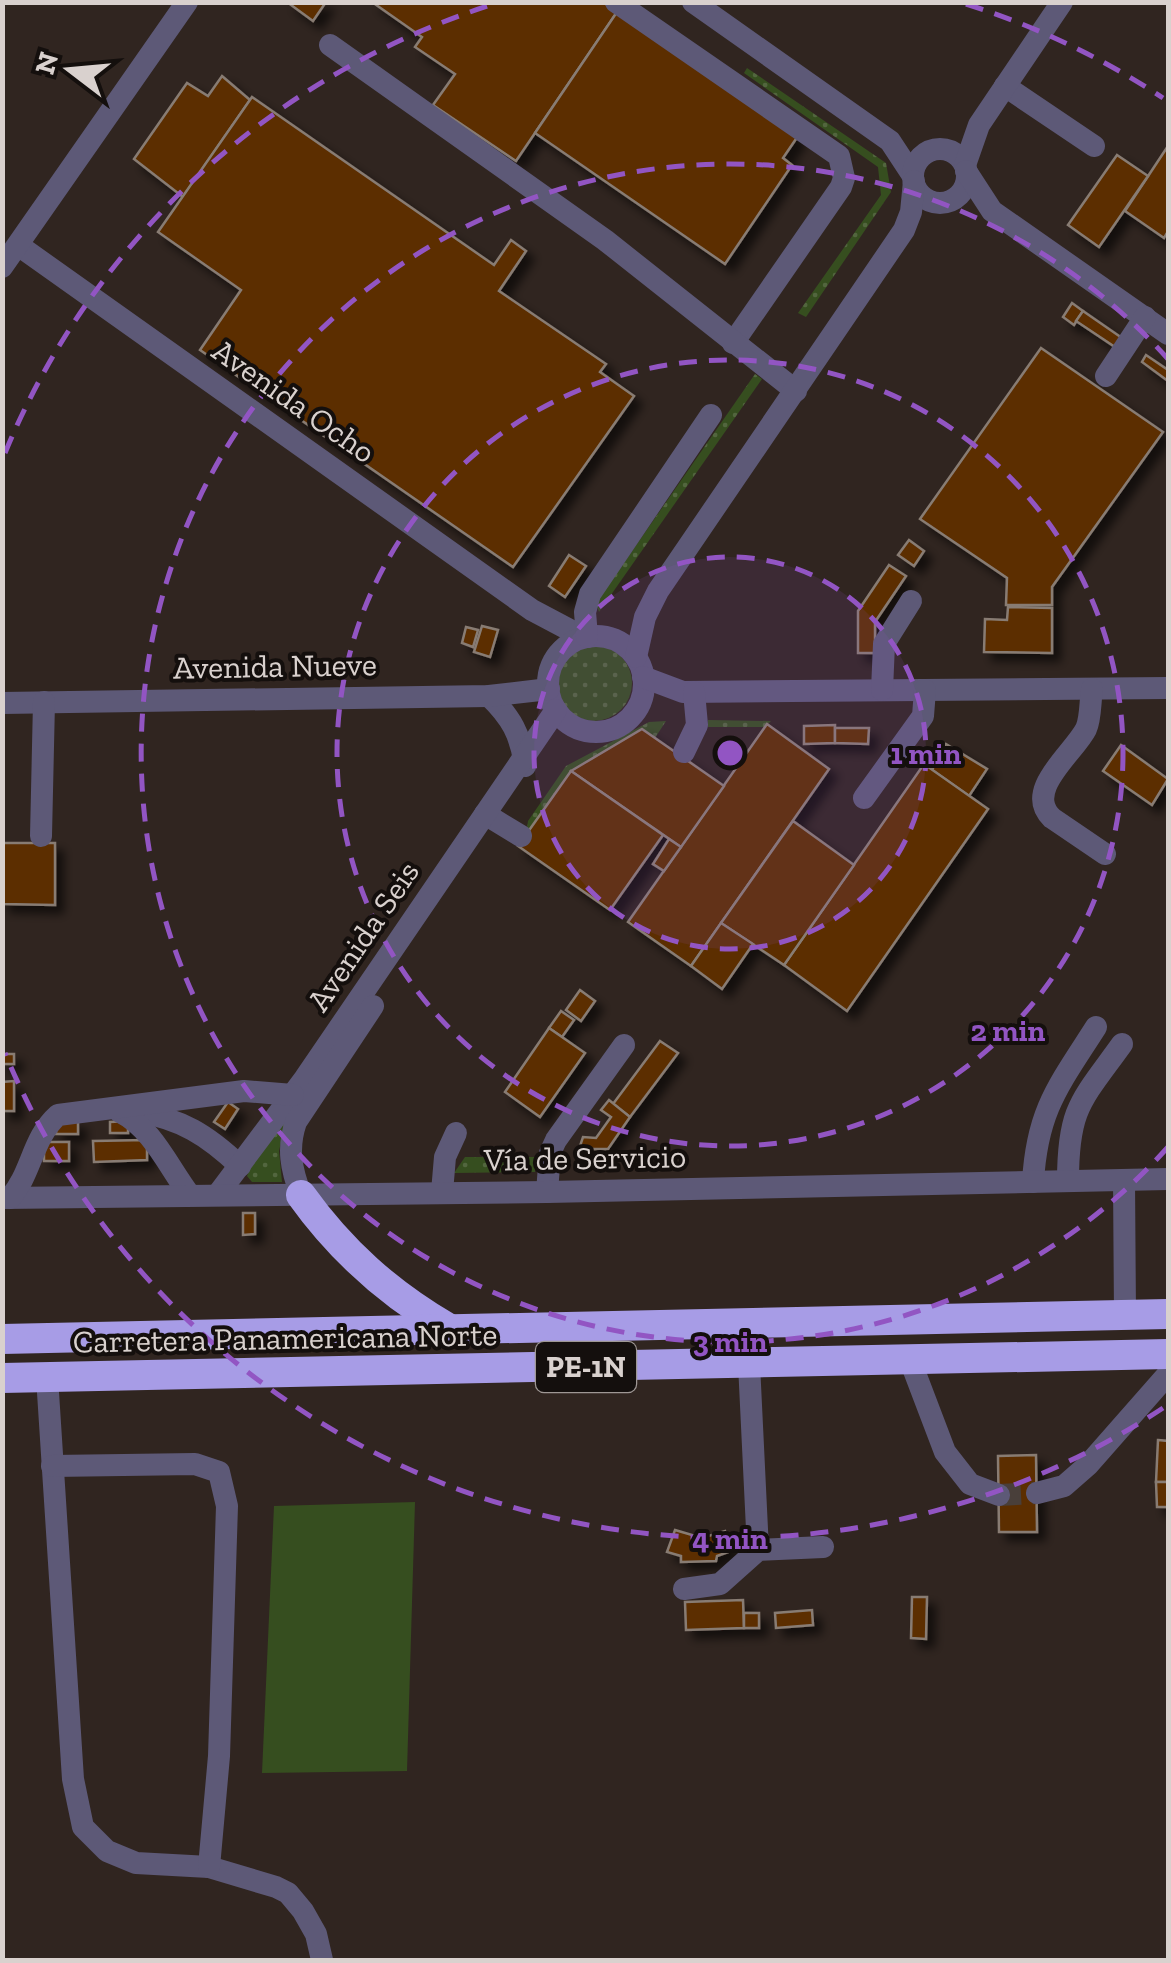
<svg xmlns="http://www.w3.org/2000/svg" width="1171" height="1963" viewBox="0 0 1171 1963" font-family="'Zilla Slab',serif">
<defs>
<pattern id="grass-dots" width="8" height="8" patternUnits="userSpaceOnUse" patternTransform="scale(2.5)"><rect width="8" height="8" fill="#364e1f"/><path d="M2 2h.1M6 6h.1" fill="none" stroke="#52663e" stroke-width="1.8" stroke-linecap="round"/></pattern>
<filter id="shadow"><feDropShadow dx="8" dy="8" stdDeviation="5" flood-color="#0009"/></filter>
</defs>
<rect width="100%" height="100%" fill="#302520"/>
<g fill="url(#grass-dots)">
<path d="M747 68 886 163 891 192 806 317 798 313 881 195 878 167 744 73Z"/>
<path d="M755 374 762 379 599 612 596 603Z"/>
<circle cx="594" cy="683" r="38"/>
<path d="M708 720 771 721 765 727H708Z"/>
<path d="M666 721 655 738 642 730 571 771 529 830 527 828 528 821 566 766 649 722Z"/>
<path d="M288 1112 279 1151 282 1182H252L247 1176 250 1168Z"/>
<path d="M465 1157H536L535 1172 454 1173Z"/>
</g>
<path fill="#364e1f" d="M415 1502 407 1771 262 1773 274 1506Z"/>
<g fill="#5b2d00" stroke="#887c73" stroke-width="2.5" filter="url(#shadow)">
<path d="M287 2H326L313 21Z"/>
<path d="M372 2H603L617 12 516 161 433 105 455 74 415 47 422 37Z"/>
<path d="M617 12 798 136 783 158 792 165 725 264 535 133Z"/>
<path d="M222 76 250 100 183 197 134 159 187 83 208 96Z"/>
<path d="M252 97 494 265 511 240 526 251 499 291 606 364 600 372 634 396 513 567 200 350 241 290 158 232Z"/>
<path d="M1168 146V231L1164 238 1125 211Z"/>
<path d="M1117 155 1148 176 1099 247 1068 225Z"/>
<path d="M1072 303 1083 311 1074 325 1063 317Z"/>
<path d="M1083 311 1122 338 1115 347 1076 321Z"/>
<path d="M1041 348 1163 432 1052 587V605H1006L1007 578 920 519Z"/>
<path d="M1146 355 1168 370V381L1142 362Z"/>
<path d="M909 540 924 551 914 566 898 555Z"/>
<path d="M569 555 586 566 565 597 549 586Z"/>
<path d="M889 565 906 576 875 622V653H858V611Z"/>
<path d="M1008 607 1052 608V653L984 652 985 619 1007 620Z"/>
<path d="M482 626 498 630 490 657 474 652Z"/>
<path d="M466 627 478 630 473 647 462 643Z"/>
<path d="M767 724 829 769 691 966 628 922Z"/>
<path d="M835 725V743L804 744V726Z"/>
<path d="M835 728H869L868 744 835 743Z"/>
<path d="M642 729 724 786 681 847 571 771Z"/>
<path d="M946 744 987 769 969 796 932 770Z"/>
<path d="M1121 745 1168 779 1152 805 1103 771Z"/>
<path d="M924 764 988 809 847 1011 784 965Z"/>
<path d="M571 771 663 835 610 910 518 846Z"/>
<path d="M793 821 854 865 784 965 721 923Z"/>
<path d="M669 839 681 847 664 871 653 864Z"/>
<path d="M2 843H55V905L2 904Z"/>
<path d="M721 923 753 944 722 989 691 966Z"/>
<path d="M580 990 595 1001 581 1021 566 1010Z"/>
<path d="M561 1011 574 1020 562 1037 549 1028Z"/>
<path d="M549 1028 585 1053 540 1117 505 1092Z"/>
<path d="M660 1041 678 1053 630 1117 613 1104Z"/>
<rect x="2" y="1054" width="12" height="10"/>
<path d="M14 1081V1111H2V1082Z"/>
<path d="M609 1100 630 1117 608 1149H579L583 1137 596 1138 611 1117 601 1110Z"/>
<path d="M228 1102 238 1109 225 1129 214 1122Z"/>
<rect x="56" y="1121" width="22" height="13"/>
<path d="M128 1121V1133H110V1122Z"/>
<path d="M147 1140V1160L94 1162 93 1141Z"/>
<rect x="44" y="1142" width="25" height="19"/>
<path d="M243 1213H255V1234L243 1235Z"/>
<path d="M1158 1440 1168 1441V1482H1156Z"/>
<path d="M1036 1455 1037 1532H999L998 1456Z"/>
<path d="M1156 1482H1168V1507H1157Z"/>
<path d="M675 1530 702 1538 725 1531 731 1551 717 1556 716 1561 681 1562V1556L667 1552Z"/>
<path d="M912 1597H927L926 1639 911 1638Z"/>
<path d="M743 1600 744 1628 686 1630 685 1602Z"/>
<path d="M812 1610 813 1625 776 1628 775 1613Z"/>
<rect x="744" y="1613" width="15" height="15"/>
</g>
<g fill="none" stroke-linecap="round" stroke-linejoin="round">
<path stroke="#493f3a" stroke-width="22" stroke-dasharray="22 11" stroke-linecap="butt" d="M999 1495 1037 1493"/>
<g stroke="#5d5977" stroke-width="22">
<path d="M616 2 839 156 844 178 841 187 733 343"/>
<path d="M693 2 890 141 913 176"/>
<path d="M330 45 605 240 796 391"/>
<path d="M1005 86 1094 146"/>
<circle cx="940" cy="176" r="27"/>
<path d="M965 165 979 125 1062 2"/>
<path d="M966 171 992 211 1168 334"/>
<path d="M18 245 532 610 583 637"/>
<path d="M2 267 187 2"/>
<path d="M1106 376 1145 317"/>
<circle cx="596" cy="684" r="48"/>
<path d="M587 637 585 612 590 594 711 415"/>
<path d="M636 657 645 617 658 591 904 230 911 212 914 181"/>
<path d="M643 677 683 692 1168 688"/>
<path d="M1092 689C1090 701 1091 718 1086 729 1074 753 1023 790 1052 818L1105 854"/>
<path d="M882 690 884 644 911 601"/>
<path d="M489 696C511 717 521 735 525 766"/>
<path d="M2 703 489 696 549 689"/>
<path d="M684 752 697 725 694 692"/>
<path d="M864 798 923 716 925 690"/>
<path d="M485 814 521 836"/>
<path d="M41 836 44 702"/>
<path d="M135 1111C182 1119 207 1135 240 1166"/>
<path d="M120 1112C152 1128 168 1166 189 1194"/>
<path d="M1124 1180 1125 1315"/>
<path d="M1068 1181C1068 1108 1081 1101 1122 1044"/>
<path d="M1033 1182C1037 1110 1059 1085 1096 1027"/>
<path d="M442 1192 445 1157 456 1133"/>
<path d="M547 1192 550 1153 556 1140 624 1045"/>
<path d="M218 1194 305 1078 556 710"/>
<path d="M301 1195C291 1169 287 1148 296 1122L373 1006"/>
<path d="M2 1198 547 1192 1168 1179"/>
<path d="M10 1198C32 1173 32 1138 58 1115L244 1091 293 1095"/>
<path d="M910 1360 945 1452 970 1484 999 1495"/>
<path d="M749 1364 758 1550"/>
<path d="M47 1377 73 1779 83 1827 107 1851 136 1863 209 1867 276 1887 288 1893 303 1911 316 1934 322 1960"/>
<path d="M52 1466 195 1464 219 1472 227 1506 219 1756 209 1867"/>
<path d="M1037 1493 1064 1486 1088 1465 1168 1374"/>
<path d="M684 1589 720 1584 758 1550 823 1547"/>
</g>
<g stroke="#a79ce6" stroke-width="30">
<path d="M301 1195C341 1251 388 1293 448 1328"/>
<path d="M2 1339 1168 1314"/>
<path d="M2 1378 1168 1354"/>
</g>
</g>
<circle cx="730" cy="753" r="196" fill="#9255c3" fill-opacity=".12"/>
<g fill="none" stroke="#9255c3" stroke-width="5" stroke-dasharray="18 12">
<circle cx="730" cy="753" r="196"/>
<circle cx="730" cy="753" r="393"/>
<path d="M1168 1147A589 589 0 1 1 1168 359"/>
<path d="M1163 1408A785 785 0 0 1 5 1053M5 453A785 785 0 0 1 494 4M966 4A785 785 0 0 1 1163 98"/>
</g>
<g text-anchor="middle" dominant-baseline="central" stroke-width="8" stroke-linejoin="round" paint-order="stroke">
<rect fill="#140f0d" stroke="#9e9794" stroke-width="2.5" x="536" y="1342" width="100" height="50" rx="8"/>
<g font-size="30" font-weight="bold" fill="#d9d1ce">
<text x="586" y="1367">PE-1N</text>
</g>
<g font-size="32" fill="#d9d1ce" stroke="#140f0d">
<text transform="translate(294 401) rotate(35)">Avenida Ocho</text>
<text transform="translate(275 666) rotate(-1)">Avenida Nueve</text>
<text transform="translate(363 936) rotate(-56)">Avenida Seis</text>
<text transform="translate(585 1158) rotate(-1)">Vía de Servicio</text>
<text transform="translate(285 1338) rotate(-1)">Carretera Panamericana Norte</text>
</g>
</g>
<circle cx="730" cy="753" r="15" fill="#9255c3" stroke="#140f0d" stroke-width="5"/>
<g font-size="30" text-anchor="middle" font-weight="bold" fill="#9255c3" stroke="#140f0d" stroke-width="8" stroke-linejoin="round" paint-order="stroke">
<text x="926" y="764">1 min</text>
<text x="1008" y="1041">2 min</text>
<text x="730" y="1352">3 min</text>
<text x="730" y="1549">4 min</text>
</g>
<rect width="1171" height="1963" fill="none" stroke="#d9d1ce" stroke-width="10"/>
<g transform="translate(70 70) rotate(286)" stroke="#140f0d" stroke-width="8" paint-order="stroke">
<path d="M0-8L18 38L0 25L-18 38Z" fill="#d9d1ce"/>
<text y="-15" font-size="28" font-weight="bold" text-anchor="middle" fill="#d9d1ce">N</text>
</g>
</svg>
